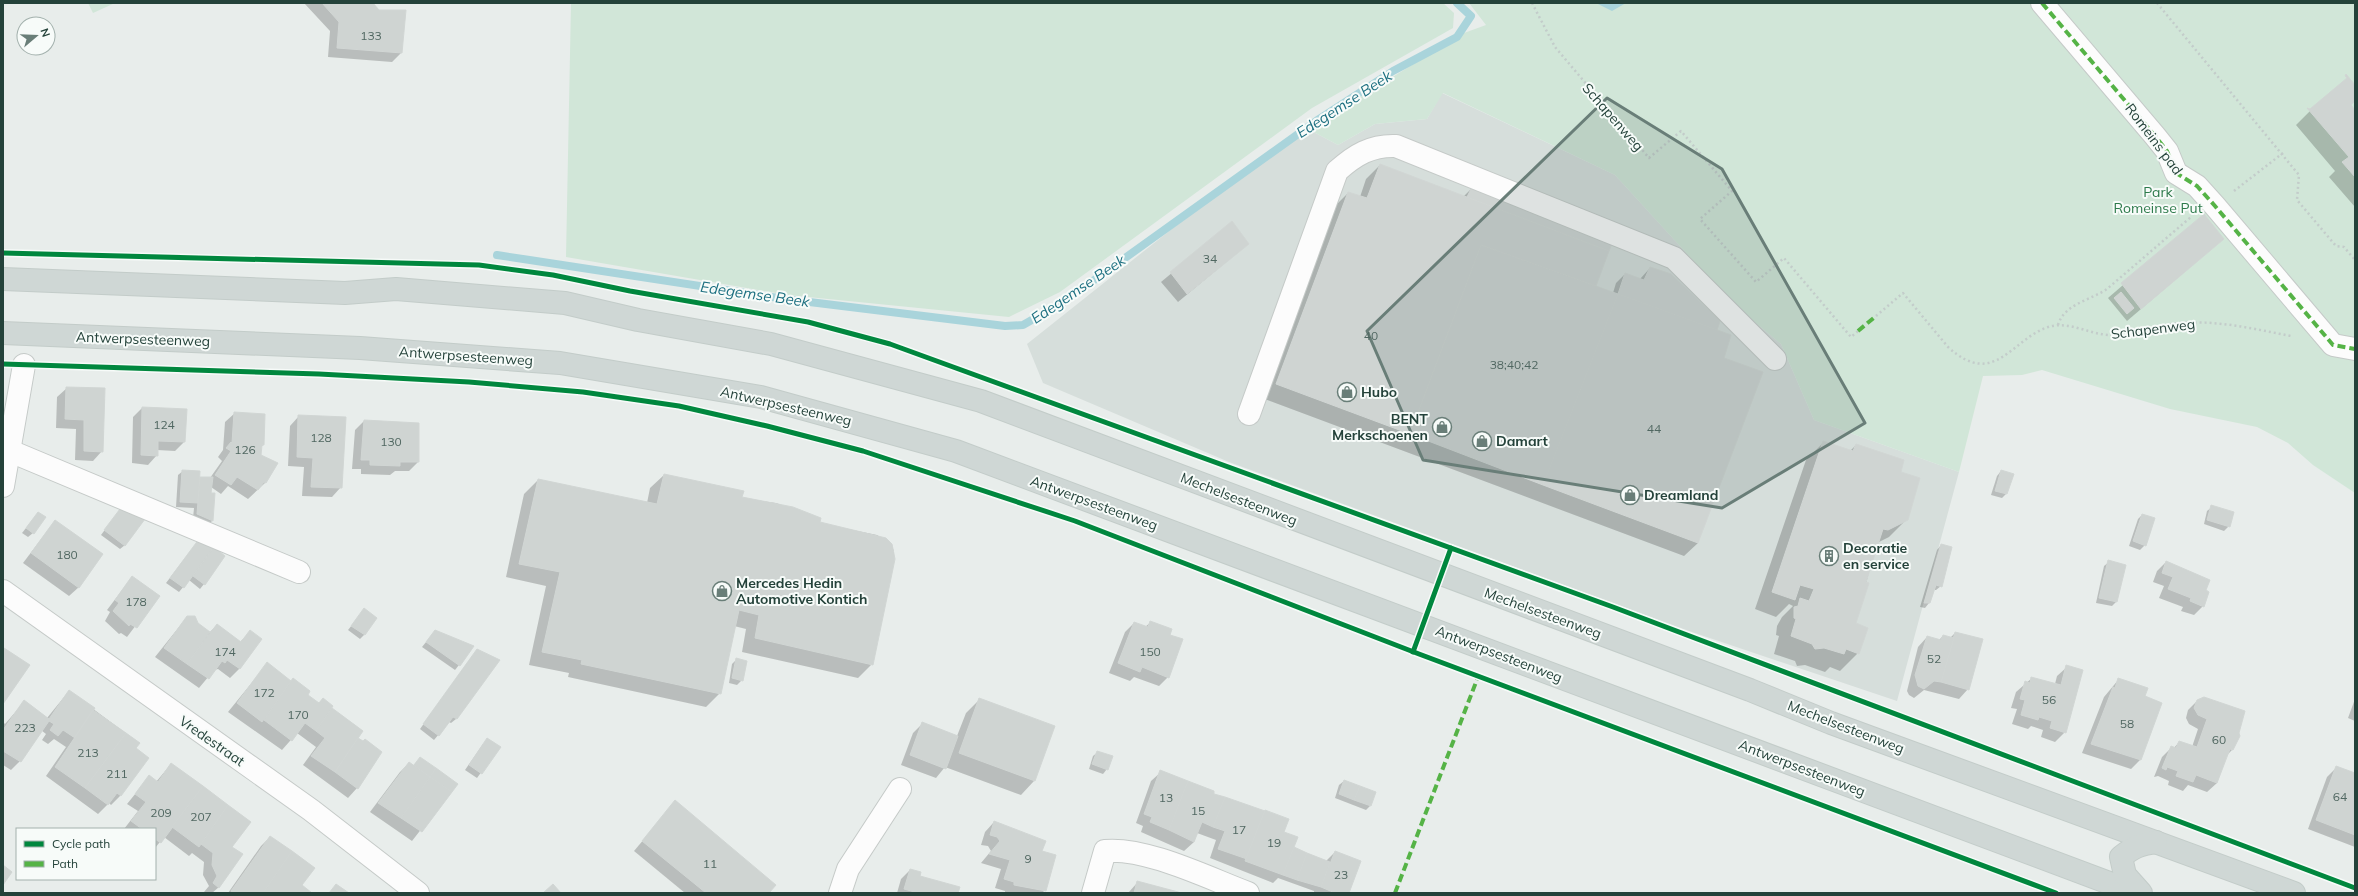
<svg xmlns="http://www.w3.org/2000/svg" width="2358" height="896" viewBox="0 0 2358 896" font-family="Mulish,sans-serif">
<rect width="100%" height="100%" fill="#e8edeb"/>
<path fill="#d6dedb" d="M1442 93 1615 175 1732 303 1781 344 1814 420 1959 472 1897 701 1689 631 1229 462 1043 383 1027 344 1173 228 1308 129 1338 145 1375 124 1427 119Z"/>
<g fill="#d1e6d8">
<path d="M88 3H115L93 13Z"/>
<path d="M571 3H1443L1454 13 1453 28 1312 108 1060 292 1009 317 788 295 566 257Z"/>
<path d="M1469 3H2355V493L2313 465 2288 443 2257 427 2170 409 2042 370 2022 375 1983 376 1959 472 1814 420 1781 344 1732 303 1615 175 1443 93 1427 119 1375 124 1338 145 1308 129 1464 33 1486 25Z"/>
</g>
<path fill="#a9d4db" d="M1596 3H1626L1612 11Z"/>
<g fill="#0003">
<path d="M304 3H372L379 11H405L401 53 392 62 328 57 330 31Z"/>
<path d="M2355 86V101L2350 106 2355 111V207L2329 177 2335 171 2296 125 2310 111Z"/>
<path d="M1380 165 1463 197 1472 188 1611 242 1595 286 1613 293 1616 283 1625 274 1640 279 1650 268 1716 330 1723 359 1698 543 1684 556 1262 398 1334 207 1348 193 1360 197 1366 179Z"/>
<path d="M2203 216 2223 239 2127 321 2108 298Z"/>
<path d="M1232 223 1248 244 1178 302 1161 282Z"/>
<path d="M67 388 102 451 93 461 75 460 76 429 56 428 57 397Z"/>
<path d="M142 408 186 410 184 442 175 451 157 450V455L148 465 132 463 133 417Z"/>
<path d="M235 413 263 445 260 448V455L276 464 265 483 248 499 228 486 221 494 211 487 212 521 208 525 193 518 194 508 176 507 178 475 183 471 199 478H210L222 461 218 457 223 450 225 422Z"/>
<path d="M299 416 341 487 332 497 302 496 304 467 288 466 290 426Z"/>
<path d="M364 421 418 462 409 471H395L390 475 361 474V469H352L355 430Z"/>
<path d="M1823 443 1850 451 1856 445 1899 473 1907 519 1889 537 1877 543 1855 624 1858 653 1840 671 1830 667 1825 672 1805 665 1797 666 1795 661 1774 654 1779 636 1776 635 1777 626 1782 617 1793 606 1789 604 1776 617 1755 609 1806 460Z"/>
<path d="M2001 471 2006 494 2002 498 1991 495 1997 476Z"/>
<path d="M664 475 741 498 776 503 820 518 819 523 877 535 892 545 894 552 872 664 858 678 742 652 746 629 734 626 720 693 706 707 568 677 569 673 529 665 546 586 506 577 524 494 538 480 647 503 650 488Z"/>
<path d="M123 506 125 545 120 549 101 535Z"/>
<path d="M2212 507 2229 526 2224 531 2204 524 2207 511Z"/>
<path d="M38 513 33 533 28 537 22 533Z"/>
<path d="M2142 515 2145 545 2140 550 2129 546 2138 519Z"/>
<path d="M55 521 79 587 69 596 23 563Z"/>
<path d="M199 540 214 547 204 584 200 589 189 580 179 592 166 583Z"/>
<path d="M1941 545V586L1936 590H1934L1929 603 1925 608 1920 607 1937 550Z"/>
<path d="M2109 562 2116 602 2112 606 2096 603 2104 566Z"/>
<path d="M2166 562 2205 591 2203 606 2194 615 2181 611 2183 607 2159 598 2164 586 2153 582 2157 571Z"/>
<path d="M132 577 158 596 127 637 121 633 119 634 105 621 110 612 107 610Z"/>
<path d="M364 610V635L360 639 348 630Z"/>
<path d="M187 617 209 633 217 625 240 642 250 632 240 668 230 678 218 669 214 670 199 688 155 657Z"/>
<path d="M1134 623 1145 627 1150 623 1168 635V677L1159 686 1134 677 1130 681 1109 673 1125 632Z"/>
<path d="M435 631 459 665 455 670 422 647Z"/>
<path d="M1955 633 1968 689 1959 699 1924 690 1914 698 1909 695 1907 691 1918 647 1927 637 1939 640 1943 636 1950 638Z"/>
<path d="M473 655 498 661 456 719 451 723 449 722 434 740 420 729Z"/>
<path d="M737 659 742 680 737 685 729 683 732 664Z"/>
<path d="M267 664 318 704 323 699 331 708 362 731 357 738 381 752 357 788 348 798 303 765 316 747 297 733 282 750 228 712Z"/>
<path d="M2067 667 2065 732 2055 742 2041 737 2043 730 2031 726 2028 729 2012 724 2017 709 2011 708 2016 692 2032 678 2055 684 2057 676Z"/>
<path d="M2119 679 2144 696 2161 703 2140 760 2131 769 2082 753 2104 697Z"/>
<path d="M69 691 139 743 134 749 147 758 120 796 111 805 109 803 98 814 46 776 66 747 54 739 48 744 42 740 46 734 41 730 20 761 11 770 3 765V722L5 724 24 702 47 718Z"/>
<path d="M2355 699V721L2348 718Z"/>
<path d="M979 700 1054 727 1034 781 1021 795 945 767 936 778 901 765 913 733 922 724 957 736 966 713Z"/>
<path d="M2198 700 2232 750 2226 756 2217 783 2207 792 2188 785 2183 791 2168 785 2169 781 2158 776 2154 777 2162 757 2172 747 2174 748 2179 742 2192 747 2198 729 2189 724 2186 718 2188 710Z"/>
<path d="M483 744 499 748 477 778 465 770Z"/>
<path d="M1098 752 1107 769 1103 774 1089 769 1093 756Z"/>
<path d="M420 758 451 791 412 841 370 812 400 772 409 763 413 766Z"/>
<path d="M171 764 231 847 219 887 212 893 204 892 209 886 203 875 204 862 192 853 189 856 164 837 155 848V829H124L138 811 127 804 149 777 156 782Z"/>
<path d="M2337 767 2355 774V847L2308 829 2327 777Z"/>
<path d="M1161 772 1212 794 1283 833 1292 848 1326 861 1335 852 1348 893H1314V891L1278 878 1273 883 1210 858 1216 840 1197 833 1194 842 1184 851 1141 832 1143 826 1136 823 1151 781Z"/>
<path d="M1344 781 1370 806 1366 810 1335 798 1339 785Z"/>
<path d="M676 801 768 893H685L634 851Z"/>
<path d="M994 822 1045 890 1042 893H1005V891L995 888 1001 869 981 863 991 851 988 846 981 845 985 832Z"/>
<path d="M270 837 300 886 310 893H228L261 846Z"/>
<path d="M910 870 919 877 957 893H897L901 879Z"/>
<path d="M1138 882 1179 893H1128Z"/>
</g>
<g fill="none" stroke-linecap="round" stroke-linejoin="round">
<path stroke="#a9d4db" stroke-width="8" d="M497 255 785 299 1005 326 1023 325 1065 301 1319 119 1393 71 1457 37 1471 16 1457 3"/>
</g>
<g fill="#cfd4d2" stroke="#d1d6d4">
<path d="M322 3H373L379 10H406L402 53 337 48 339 22Z"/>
<path d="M2346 74 2355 85V101L2351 105 2355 110V177L2342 162 2349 157 2307 108 2310 109 2347 78 2345 76Z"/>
<path d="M1380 164 1609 251 1596 286 1481 245 1410 434 1276 384 1348 192 1367 198Z"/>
<path d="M1472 187 1613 241 1609 251 1467 197Z"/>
<path d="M2204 214 2224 239 2141 309 2121 283Z"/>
<path d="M1232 221 1249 244 1187 294 1170 272Z"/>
<path d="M1481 245 1618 294 1543 485 1410 434Z"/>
<path d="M1650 267 1671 274 1720 321 1717 330 1618 294 1625 273 1644 280Z"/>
<path d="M2121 292 2134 308 2127 314 2114 298Z"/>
<path d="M1618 294 1731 335 1724 358 1763 372 1698 543 1543 485Z"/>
<path d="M66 387 105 388 103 452 84 451V420L65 419Z"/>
<path d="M142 407 187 409 185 442 158 441V456L141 455Z"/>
<path d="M234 412 265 414 264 445H262L261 455 278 463 266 483 264 482 258 490 237 477 231 485 215 475 231 451 226 448 231 442 232 443Z"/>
<path d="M298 415 346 417 342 488 311 487 313 458 297 457Z"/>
<path d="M364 420 419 423V462H400V466L370 465V460H361Z"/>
<path d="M1823 441 1853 451 1856 444 1904 460 1901 472 1920 478 1908 520 1888 530 1883 529 1866 582 1869 583 1856 623 1868 628 1859 654 1846 649 1844 654 1824 648 1815 649 1812 644 1791 636 1796 619 1794 618V607L1798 606 1800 598 1809 601 1814 589 1800 585 1795 600 1772 592Z"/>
<path d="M182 470 200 471 198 503 180 502Z"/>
<path d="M2001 470 2014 474 2007 494 1995 491Z"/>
<path d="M664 474 744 491 742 497 793 507 821 518 820 522 886 538 892 544 895 559 873 665 755 638 759 615 739 610 721 694 581 664 582 660 542 652 560 572 519 564 538 479 657 504Z"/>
<path d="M200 477H213L211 493H215L213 521 197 514Z"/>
<path d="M123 505 145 519 125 546 104 530Z"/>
<path d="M2211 505 2234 512 2230 527 2207 520Z"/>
<path d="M38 512 46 517 34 534 26 528Z"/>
<path d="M2142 514 2155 518 2146 546 2133 541Z"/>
<path d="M55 520 103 554 79 588 31 553Z"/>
<path d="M199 539 214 546 184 588 170 578Z"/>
<path d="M1941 544 1952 547 1942 587 1936 585 1930 603H1924Z"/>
<path d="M214 547 225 556 205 585 193 576Z"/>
<path d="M2108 560 2126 565 2117 602 2099 598Z"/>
<path d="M2166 561 2210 580 2206 590 2209 592 2204 607 2190 601 2191 598 2168 589 2173 577 2162 573Z"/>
<path d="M132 576 160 596 137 628 130 624 129 626 113 611 119 603 115 600Z"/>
<path d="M364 608 377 618 365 635 351 626Z"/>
<path d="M187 616H195L198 623 210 632 187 664 164 648Z"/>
<path d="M1150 621 1172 629 1170 635 1183 639 1169 678 1142 667 1140 672 1118 663 1134 622 1148 627Z"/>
<path d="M217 624 241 642 250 630 262 639 240 669 227 660 225 663 222 661 209 679 187 664Z"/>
<path d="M435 630 474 646 460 666 426 642Z"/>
<path d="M1955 632 1983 639 1969 690 1941 682Z"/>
<path d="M1943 635 1954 638 1941 682 1934 681 1924 689 1918 686 1915 675 1927 636 1941 640Z"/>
<path d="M4 648 30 665 3 704V650Z"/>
<path d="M477 649 500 660 457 719 453 717 439 736 423 724Z"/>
<path d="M736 658 747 661 743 681 732 678Z"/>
<path d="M267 662 291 681 262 722 237 703Z"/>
<path d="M2066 665 2083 670 2066 733 2050 728 2052 721 2039 717 2038 720 2021 715 2025 700 2020 699 2025 681 2030 683 2031 677 2061 685Z"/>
<path d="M293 678 310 691 308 695 319 703 323 698 333 706 316 731 305 723 292 741 264 720Z"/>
<path d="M2118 678 2148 688 2145 696 2162 703 2141 760 2091 744 2113 687 2115 688Z"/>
<path d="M69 690 95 708 75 738 63 730 58 736 50 730 54 724 49 721 21 762 3 751V730L24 700 49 719Z"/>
<path d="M2204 697 2245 711 2239 733 2240 736 2233 750 2230 749 2217 783 2196 775 2193 782 2176 776 2178 771 2167 767 2166 770 2162 768 2171 746 2176 748 2179 741 2197 747 2207 719 2198 715 2194 708 2197 700Z"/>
<path d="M979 698 1055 726 1035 781 959 753Z"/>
<path d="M332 708 363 731 335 772 311 756 325 738 316 731Z"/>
<path d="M93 710 126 733 85 788 55 767Z"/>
<path d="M922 722 958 736 946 769 910 755Z"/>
<path d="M126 733 140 743 136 748 149 758 121 796 117 793 108 805 85 788Z"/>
<path d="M358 738 363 741 365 739 382 752 358 789 335 772Z"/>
<path d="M487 738 501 747 482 774 469 765Z"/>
<path d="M1097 751 1113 756 1108 770 1092 764Z"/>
<path d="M420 757 436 768 430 777 414 765Z"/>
<path d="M409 762 430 777 401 818 378 803Z"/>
<path d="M171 763 203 786 161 843 155 839V829H142L131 821 146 802 135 794 149 775 158 782Z"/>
<path d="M2336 766 2355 773V835L2316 820Z"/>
<path d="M436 768 458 784 452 792 430 777Z"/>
<path d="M1160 770 1188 781 1169 830 1150 822 1152 817 1144 814Z"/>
<path d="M430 777 452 792 422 832 401 818Z"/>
<path d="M1344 780 1360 786 1354 800 1339 794Z"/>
<path d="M1188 781 1214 791V794L1225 797 1213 827 1202 822 1194 842 1169 830Z"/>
<path d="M203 786 228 805 199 847 172 827Z"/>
<path d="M1360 786 1376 792 1371 806 1354 800Z"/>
<path d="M1225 797 1265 811 1247 859 1218 849 1225 831 1213 827Z"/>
<path d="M675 800 776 885 769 893H706L642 841Z"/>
<path d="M228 805 251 822 232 847 243 854 219 888 213 883 217 876 212 865 213 853 201 844Z"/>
<path d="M1265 810 1289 819 1284 832 1298 837 1283 875 1245 861Z"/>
<path d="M994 821 1046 841 1042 851 1056 855 1046 891 1014 885V882L1004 879 1010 860 989 854 1000 841 997 837 990 835Z"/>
<path d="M270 836 292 851 263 893H234L231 891Z"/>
<path d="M1294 847 1307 853 1297 880 1283 875Z"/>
<path d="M292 851 315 868 302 885 312 893H263Z"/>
<path d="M1335 851 1361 861 1349 893H1335L1321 887Z"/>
<path d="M1307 853 1330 862 1321 887 1297 880Z"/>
<path d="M3 865 12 872 3 885Z"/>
<path d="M910 869 921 872 920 876 960 887 958 893H918L904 889Z"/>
<path d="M1137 881 1182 893H1134Z"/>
<path d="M336 884 349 893H329Z"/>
<path d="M553 884 561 893H543Z"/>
</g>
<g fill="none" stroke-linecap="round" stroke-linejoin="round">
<defs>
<g id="minor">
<path d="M2042 3 2155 136 2167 151 2176 173 2197 186 2215 206 2333 345 2355 349"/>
<path d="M1249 414 1337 171C1355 155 1371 145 1396 146L1674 258 1775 359"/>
<path d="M10 451 299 572"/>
<path d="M3 486 24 365"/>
<path d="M3 591 311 810 418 893"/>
<path d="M840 893 848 869 900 789"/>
<path d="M1093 893 1105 851C1146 847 1208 878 1248 893"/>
</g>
<g id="major">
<path d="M3 279 345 293 396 289 565 303 638 320 771 344 981 401 1750 690 1831 723 2294 893"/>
<path d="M3 333 360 348 560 363 761 397 956 451 2136 893"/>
<path d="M2141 893 2125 875 2121 857C2133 847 2141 844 2156 842"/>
</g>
</defs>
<use href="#minor" stroke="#c5cac8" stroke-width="24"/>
<use href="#major" stroke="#c3ccc9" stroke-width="24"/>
<g stroke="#c3ccca" stroke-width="2.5" stroke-dasharray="2 3" stroke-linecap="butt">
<path d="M1532 3 1555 47 1649 158 1681 131 1732 191 1700 219 1756 282 1784 258 1851 337 1858 331"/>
<path d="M2157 3 2299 175 2297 200 2336 246 2344 247 2355 260"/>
<path d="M2234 191 2283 153"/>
<path d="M1876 316 1903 293 1948 347C1996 391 2013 335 2052 326 2072 322 2091 335 2111 335 2135 336 2156 325 2180 323 2218 320 2254 329 2291 336"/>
<path d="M2058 325C2064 304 2091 300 2107 289L2191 217"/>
</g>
<use href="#minor" stroke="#fcfcfc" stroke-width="22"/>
<use href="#major" stroke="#cfd7d5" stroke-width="22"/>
<g stroke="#55b346" stroke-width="4" stroke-dasharray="8 4" stroke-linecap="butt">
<path d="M2042 3 2155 136 2167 151 2176 173 2197 186 2215 206 2333 345 2355 349"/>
<path d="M1858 331 1876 316"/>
<path d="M1395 893 1478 677"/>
</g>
<defs>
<g id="cycleway">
<path d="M3 253 479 265 553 275 630 291 808 322 890 344 1613 607 2355 888"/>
<path d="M3 364 319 374 469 382 583 392 679 406 767 426 863 451 1075 521 1419 654 2056 893"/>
<path d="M1413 652 1451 548"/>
</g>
</defs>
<use href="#cycleway" stroke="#f7fbf9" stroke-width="8"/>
<use href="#cycleway" stroke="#00873e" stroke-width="5"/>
</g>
<path fill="#697e78" fill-opacity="0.2" stroke="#697e78" stroke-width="3" stroke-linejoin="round" d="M1607 98 1722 169 1865 423 1722 508 1423 460 1367 331Z"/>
<defs>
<symbol id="shop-ring" viewBox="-11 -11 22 22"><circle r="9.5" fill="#f7fbf9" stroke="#697e78" stroke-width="1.5"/><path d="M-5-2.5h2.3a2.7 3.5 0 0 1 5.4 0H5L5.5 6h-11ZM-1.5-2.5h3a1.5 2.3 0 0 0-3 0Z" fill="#697e78"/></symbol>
<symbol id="building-ring" viewBox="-11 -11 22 22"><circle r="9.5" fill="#f7fbf9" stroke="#697e78" stroke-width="1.5"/><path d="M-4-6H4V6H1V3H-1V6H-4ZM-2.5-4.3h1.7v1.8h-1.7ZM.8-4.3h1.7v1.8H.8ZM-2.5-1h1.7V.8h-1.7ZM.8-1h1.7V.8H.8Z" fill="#697e78"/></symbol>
</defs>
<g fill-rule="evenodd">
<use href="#shop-ring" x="1336" y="381" width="22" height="22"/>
<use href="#shop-ring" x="1431" y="416" width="22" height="22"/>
<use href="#shop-ring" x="1471" y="430" width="22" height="22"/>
<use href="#shop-ring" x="1619" y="484" width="22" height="22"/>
<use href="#building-ring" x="1818" y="545" width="22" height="22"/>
<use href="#shop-ring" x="711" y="580" width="22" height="22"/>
</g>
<g text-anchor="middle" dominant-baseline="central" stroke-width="4" stroke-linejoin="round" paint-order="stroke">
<g font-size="12" fill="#506761">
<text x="371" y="35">133</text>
<text x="1210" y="258">34</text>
<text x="1371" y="335">40</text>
<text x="1514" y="364">38;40;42</text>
<text x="164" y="424">124</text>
<text x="1654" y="428">44</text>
<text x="321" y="437">128</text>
<text x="391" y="441">130</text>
<text x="245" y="449">126</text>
<text x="67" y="554">180</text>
<text x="136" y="601">178</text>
<text x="225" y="651">174</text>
<text x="1150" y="651">150</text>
<text x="1934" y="658">52</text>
<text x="264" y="692">172</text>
<text x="2049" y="699">56</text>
<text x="298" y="714">170</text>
<text x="2127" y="723">58</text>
<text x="25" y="727">223</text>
<text x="2219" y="739">60</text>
<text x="88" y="752">213</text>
<text x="117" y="773">211</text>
<text x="2340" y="796">64</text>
<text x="1166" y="797">13</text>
<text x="1198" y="810">15</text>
<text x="161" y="812">209</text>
<text x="201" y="816">207</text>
<text x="1239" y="829">17</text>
<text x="1274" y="842">19</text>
<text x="1028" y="858">9</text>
<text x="710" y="863">11</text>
<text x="1341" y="874">23</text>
</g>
<g font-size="14" fill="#24423a" stroke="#f7fbf9">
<text transform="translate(1613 117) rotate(49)">Schapenweg</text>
<text transform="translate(2154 139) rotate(53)">Romeins pad</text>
<text transform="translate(2153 329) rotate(-7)">Schapenweg</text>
<text transform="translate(143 339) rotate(2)">Antwerpsesteenweg</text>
<text transform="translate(466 356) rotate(4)">Antwerpsesteenweg</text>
<text transform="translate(786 406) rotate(13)">Antwerpsesteenweg</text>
<text transform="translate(1239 499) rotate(21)">Mechelsesteenweg</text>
<text transform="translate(1094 503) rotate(20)">Antwerpsesteenweg</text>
<text transform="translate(1543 613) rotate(20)">Mechelsesteenweg</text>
<text transform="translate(1499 654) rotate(21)">Antwerpsesteenweg</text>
<text transform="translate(1846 727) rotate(21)">Mechelsesteenweg</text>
<text transform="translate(212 741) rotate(35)">Vredestraat</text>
<text transform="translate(1802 768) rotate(21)">Antwerpsesteenweg</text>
</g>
<g font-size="14" fill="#2d7a4b" stroke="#f7fbf9">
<text x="2158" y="192">Park<tspan x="2158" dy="16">Romeinse Put</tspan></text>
</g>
<g font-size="14" font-weight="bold" fill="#24423a" stroke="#f7fbf9" text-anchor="start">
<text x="1361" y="392">Hubo</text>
<text x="1428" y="419" text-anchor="end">BENT<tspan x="1428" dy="16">Merkschoenen</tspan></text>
<text x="1496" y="441">Damart</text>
<text x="1644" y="495">Dreamland</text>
<text x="1843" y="548">Decoratie<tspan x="1843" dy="16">en service</tspan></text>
<text x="736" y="583">Mercedes Hedin<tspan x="736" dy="16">Automotive Kontich</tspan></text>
</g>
<g font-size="15" font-style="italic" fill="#1c6f80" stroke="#f7fbf9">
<text transform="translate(1344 104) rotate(-33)">Edegemse Beek</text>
<text transform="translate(1078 289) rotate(-34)">Edegemse Beek</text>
<text transform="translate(755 294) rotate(8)">Edegemse Beek</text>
</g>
</g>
<rect width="2358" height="896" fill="none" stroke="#24423a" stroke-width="8"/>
<rect x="16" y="828" width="140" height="52" fill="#f7fbf9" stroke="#a3b1ad"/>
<rect x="24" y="841" width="20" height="6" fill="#00873e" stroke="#a3b1ad"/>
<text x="52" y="848" font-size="12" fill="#24423a">Cycle path</text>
<rect x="24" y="861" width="20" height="6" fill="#55b346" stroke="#a3b1ad"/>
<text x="52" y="868" font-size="12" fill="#24423a">Path</text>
<g transform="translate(36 36) rotate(71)"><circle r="19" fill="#f7fbf9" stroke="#a3b1ad"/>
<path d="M0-3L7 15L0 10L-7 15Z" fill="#697e78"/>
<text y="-6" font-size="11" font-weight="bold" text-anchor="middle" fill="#24423a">N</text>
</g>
</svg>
